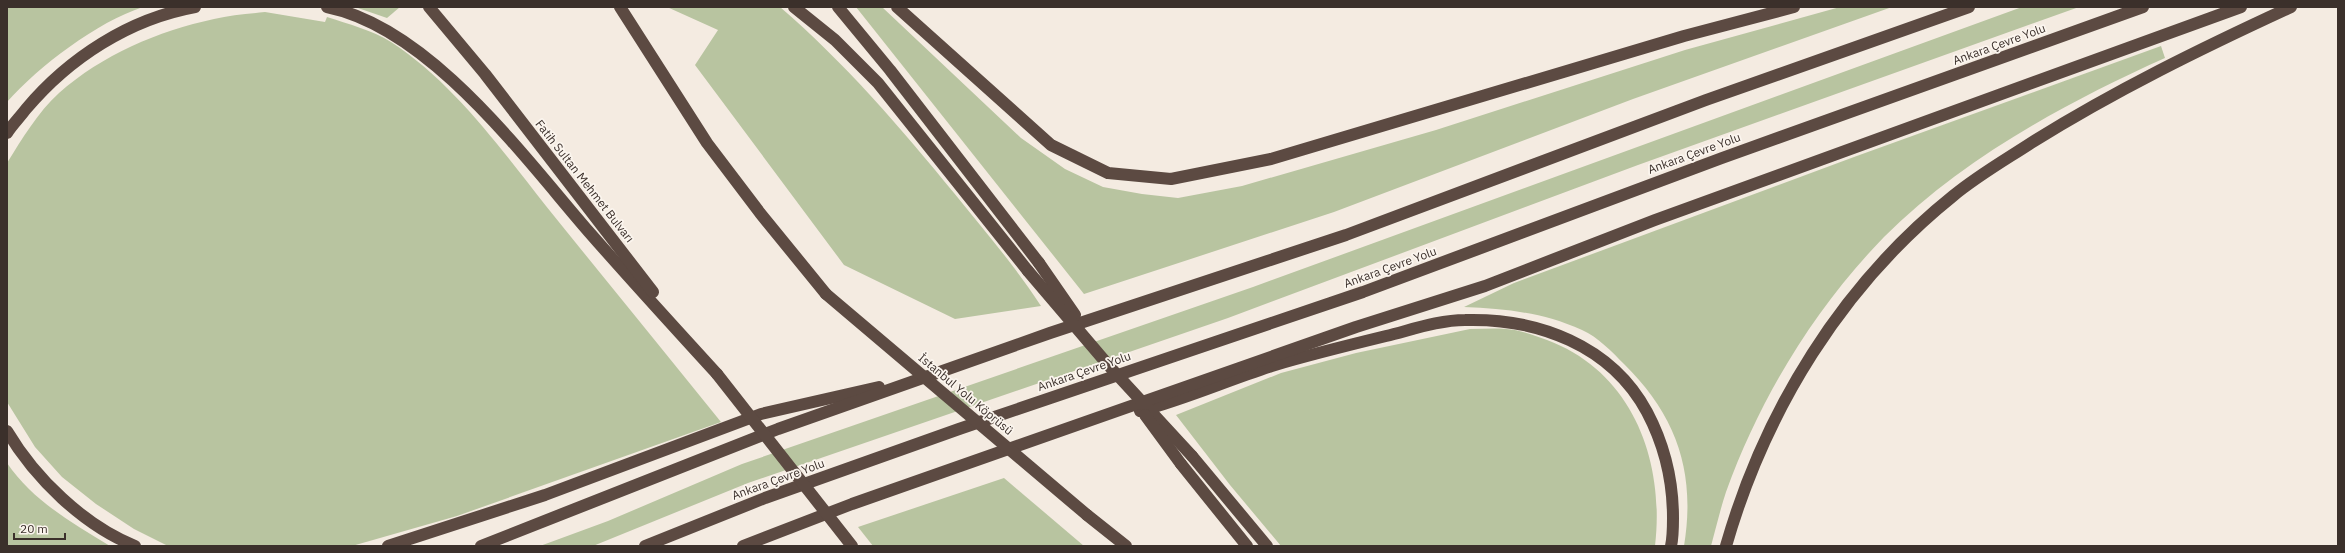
<svg xmlns="http://www.w3.org/2000/svg" width="2345" height="553" viewBox="0 0 2345 553" font-family="'IBM Plex Sans',sans-serif">
<rect width="100%" height="100%" fill="#f4ebe1"/>
<g fill="#b8c4a0">
<path d="M7 7H143C97 22 39 66 7 102Z"/>
<path d="M355 7H400L387 18Z"/>
<path d="M667 7H780C845 63 900 127 954 193 984 230 1015 266 1041 306L955 319 844 265 695 65 718 30Z"/>
<path d="M856 7H882L1021 138 1065 169 1103 187 1142 194 1178 198 1242 186 1436 130 1685 50 1840 7H1892L1633 99 1334 212 1084 294Z"/>
<path d="M2022 7H2079L1638 165 1228 318 748 483 593 546H540L608 521 742 464 1253 287Z"/>
<path d="M265 12 325 22 327 17C348 24 372 30 391 42 454 83 500 148 546 206 604 278 663 350 721 422L457 516 352 546H168L134 529 96 504 62 477 35 447 7 402V163C22 139 38 112 59 93 102 55 158 31 214 19 230 15 248 14 265 12Z"/>
<path d="M2161 46 2165 58C2065 103 1962 159 1884 237 1814 309 1760 398 1726 492 1720 510 1716 528 1711 546H1684C1696 473 1677 416 1624 364 1612 352 1598 337 1582 330 1542 312 1506 309 1464 307L1514 283 1854 157Z"/>
<path d="M1470 329C1482 329 1494 328 1506 329 1520 330 1534 335 1547 340 1633 372 1665 461 1655 546H1281L1230 485 1176 415 1281 373 1356 353Z"/>
<path d="M7 463C33 501 71 522 110 546H7Z"/>
<path d="M1004 478 1084 546H873L858 527Z"/>
</g>
<g fill="none" stroke-linecap="round" stroke-linejoin="round">
<g stroke="#5c4a42" stroke-width="12">
<path d="M327 7C430 28 523 156 589 232 631 280 674 327 717 374"/>
<path d="M429 7 485 74 653 292"/>
<path d="M620 7 707 143 760 213 826 294"/>
<path d="M794 7 835 40 878 83 1028 271"/>
<path d="M838 7 890 70 1039 263"/>
<path d="M897 7 1051 145 1108 173 1171 179 1271 159 1684 36 1794 7"/>
<path d="M7 133C12 125 20 117 26 109 69 58 129 19 195 7"/>
<path d="M1140 411C1186 399 1230 379 1275 365 1312 354 1349 345 1386 336 1411 330 1439 320 1465 320 1537 318 1611 345 1647 412 1665 446 1673 480 1673 518 1673 528 1673 537 1671 546"/>
<path d="M7 431C35 478 83 525 135 546"/>
<path d="M1192 456 1267 546"/>
<path d="M1181 464 1247 546"/>
<path d="M1087 515 1126 546"/>
<path d="M388 546 545 495 761 414 879 387"/>
<path d="M481 546 778 429 1050 333 1346 235 1706 100 1969 7"/>
<path d="M645 546 765 498 959 429 1363 292 1722 158 2143 7"/>
<path d="M743 546 852 504 1356 327 1485 286 1655 220 2241 7"/>
<path d="M1726 546C1765 410 1842 285 1953 196 1977 176 2005 160 2031 143 2114 91 2202 48 2291 7"/>
</g>
<g stroke="#5c4a42" stroke-width="12">
<path d="M1039 263 1075 315"/>
<path d="M1028 271 1109 366 1192 456"/>
<path d="M826 294 1087 515"/>
<path d="M717 374 852 546"/>
<path d="M1145 415 1181 464"/>
</g>
</g>
<g text-anchor="middle" dominant-baseline="central" stroke-width="3.5" stroke-linejoin="round" paint-order="stroke">
<g font-size="12" fill="#3b302b" stroke="#fbf5ee">
<text transform="translate(1999 44) rotate(-20)">Ankara Çevre Yolu</text>
<text transform="translate(1694 153) rotate(-20)">Ankara Çevre Yolu</text>
<text transform="translate(585 181) rotate(52)">Fatih Sultan Mehmet Bulvarı</text>
<text transform="translate(1390 267) rotate(-20)">Ankara Çevre Yolu</text>
<text transform="translate(1084 371) rotate(-19)">Ankara Çevre Yolu</text>
<text transform="translate(966 394) rotate(40)">İstanbul Yolu Köprüsü</text>
<text transform="translate(778 479) rotate(-20)">Ankara Çevre Yolu</text>
</g>
</g>
<rect width="2345" height="553" fill="none" stroke="#3b302b" stroke-width="16"/>
<path d="M14 533v6h51v-6" fill="none" stroke="#3b302b" stroke-width="2"/>
<text x="20" y="533" font-size="12" fill="#3b302b" stroke="#fbf5ee" stroke-width="3" paint-order="stroke">20 m</text>
</svg>
